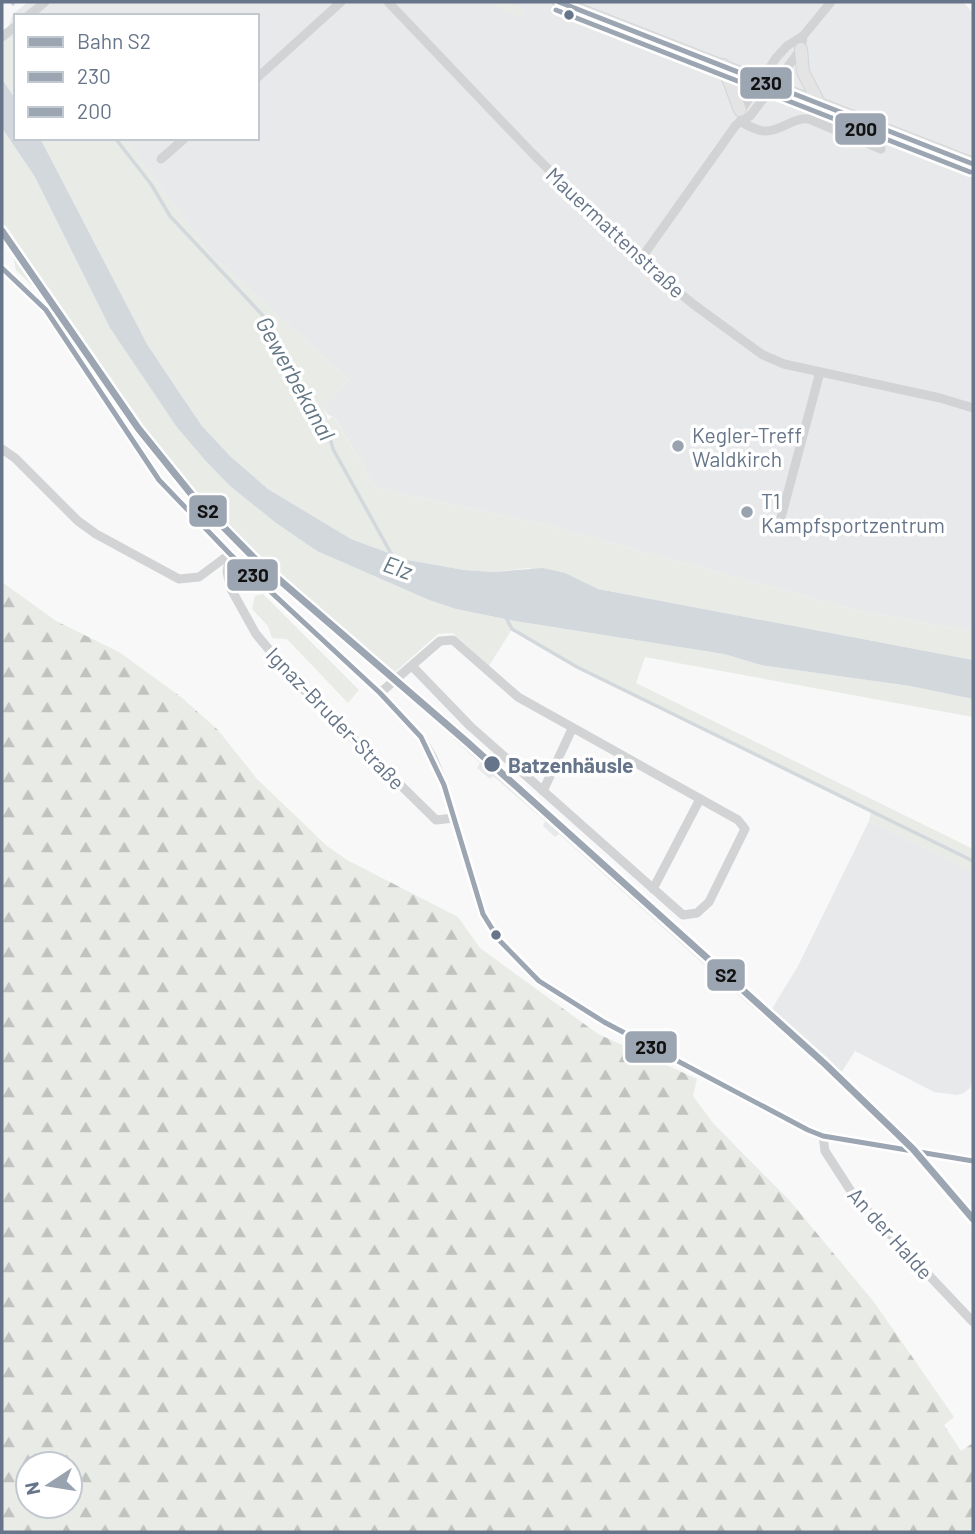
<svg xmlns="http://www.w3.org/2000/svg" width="975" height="1534" viewBox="0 0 975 1534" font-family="Barlow,sans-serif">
<defs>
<pattern id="forest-firs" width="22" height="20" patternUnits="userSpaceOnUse" patternTransform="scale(1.75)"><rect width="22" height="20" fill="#e8ebe6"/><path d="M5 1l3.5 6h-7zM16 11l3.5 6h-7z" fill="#c0c3c0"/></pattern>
</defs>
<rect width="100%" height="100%" fill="#f8f8f8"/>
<g fill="#e8e9ea">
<path d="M28 2H963L973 13V632L856 610 543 524 376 488 334 417 328 415 323 407 349 380 211 255 123 138H257V16H16V37L6 41V33L13 14Z"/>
<path d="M2 222 140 425 195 493 256 555 725 967 731 976 770 1012 798 966 869 821 973 872V1081L970 1088 964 1093 957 1095 934 1092 855 1051 841 1073 920 1151 973 1214V1226L870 1109 730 988 559 834 555 837 543 826 545 821 493 776 490 779 477 768 480 763 430 717 251 563 189 499 135 431 2 236Z"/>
</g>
<g fill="#e8ebe6">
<path d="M484 2H509L525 11 521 17Z"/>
<path d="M2 29 6 33 7 41 16 37V100L2 79Z"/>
<path d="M2 128 35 177 110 328 176 426 230 486 276 523 317 551 429 600 456 609 515 621 724 654 761 665 910 686 973 699V717L645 657 636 683 973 849V872L869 821 871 812 577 667 512 629 489 666 453 633 438 634 393 674 256 555 195 493 140 425 2 222Z"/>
<path d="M40 138H123L211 255 349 380 323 407 328 420 333 416 376 488 543 524 856 610 973 632V660L598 589 529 568 494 572 464 570 408 560 351 539 268 489 231 457 202 426 147 344Z"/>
<path d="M2 236 41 294 16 270 12 252 2 243Z"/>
<path d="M263 594 359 690 348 703 287 639 272 638 268 626 252 609 255 596Z"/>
</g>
<path fill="url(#forest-firs)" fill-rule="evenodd" d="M2 582 56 621 119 652 181 697 218 730 257 779 327 846 347 860 458 917 480 948 598 1034 697 1079 693 1096 713 1123 790 1201 874 1302 954 1417 944 1425 961 1451 973 1443V1532H2ZM28 1464H70V1506H28Z"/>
<path fill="#d3d8dd" d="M2 79 16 100V138H40L147 344 179 392 202 426 231 457 268 489 351 539 408 560 464 570 494 572 543 568 565 573 598 589 973 660V699L910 686 761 665 724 654 515 621 456 609 429 600 317 551 276 523 230 486 205 460 176 426 110 328 35 177 2 128Z"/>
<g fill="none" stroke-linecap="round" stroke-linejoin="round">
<g stroke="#d3d8dd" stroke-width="3.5">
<path d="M12 2 13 4"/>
<path d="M115 138 151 184 170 216 268 321 330 438 333 449 393 557"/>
<path d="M505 616 512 629 577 667 973 861"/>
</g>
<defs>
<g id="secondary">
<path d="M559 2 973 164"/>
<path d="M801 49 803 72 819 103"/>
<path d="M723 65 740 110"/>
</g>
</defs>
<use href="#secondary" stroke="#d3d5d7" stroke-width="14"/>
<g stroke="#d2d3d4" stroke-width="9">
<path d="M388 2 532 153 640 260 693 304 763 355 784 364 940 398 973 408"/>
<path d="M28 16 45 2"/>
<path d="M2 37 16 26"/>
<path d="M257 78 341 2"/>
<path d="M740 112 776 58 787 46 803 36 831 2"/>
<path d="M740 121C747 125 758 132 766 131 782 131 793 117 809 119L881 149"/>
<path d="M161 159 185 138"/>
<path d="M640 260 736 125 750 116 774 85 801 49 803 36"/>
<path d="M2 268 46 310 159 480 230 554 380 693 421 737 433 758 444 785 483 914 499 940 519 961 539 981 604 1022 808 1130 823 1136 973 1161"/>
<path d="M2 449 15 458 78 521 96 534 179 579 199 577 230 554"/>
<path d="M778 529 820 372"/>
<path d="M230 554 227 572 231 589 256 634 296 682 436 820 454 818"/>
<path d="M380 693 440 641 453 640 518 697 738 820 745 829 709 902 697 913 683 915 675 908 470 726 412 666"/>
<path d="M543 791 572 729"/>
<path d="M653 889 700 799"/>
<path d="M823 1136 825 1151 854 1196 973 1322"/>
</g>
<use href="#secondary" stroke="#e4e4e5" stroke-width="12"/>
<defs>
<g id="bus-1">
<path d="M559 2 973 164"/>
<path d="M2 268 46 310 159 480 230 554 380 693 421 737 444 785 483 914 499 940 539 981 604 1022 808 1130 823 1136 973 1161"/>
</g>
<path id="bus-2" d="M556 10 970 172"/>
</defs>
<use href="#bus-1" stroke="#fff" stroke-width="10"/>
<use href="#bus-2" stroke="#fff" stroke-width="10"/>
<use href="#bus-1" stroke="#9ca5b2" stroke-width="5"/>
<use href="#bus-2" stroke="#9ca5b2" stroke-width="5"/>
<defs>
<path id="rail-1" d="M2 231 138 428 192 495 254 558 467 742 825 1064 913 1149 973 1219"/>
</defs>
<use href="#rail-1" stroke="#fff" stroke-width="12"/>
<use href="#rail-1" stroke="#9ca5b2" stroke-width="7"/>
</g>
<g fill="#667589" stroke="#fff" stroke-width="2.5">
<circle cx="569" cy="15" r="6"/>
<circle cx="492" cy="764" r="9"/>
<circle cx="496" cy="935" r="6"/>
</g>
<g fill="#99a3b0" stroke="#fff" stroke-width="2.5">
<circle cx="678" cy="446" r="7"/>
<circle cx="747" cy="512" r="7"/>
</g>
<g text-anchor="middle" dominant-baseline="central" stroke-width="7" stroke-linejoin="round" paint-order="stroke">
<g font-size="21" fill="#667589" stroke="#fff">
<text transform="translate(616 232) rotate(43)">Mauermattenstraße</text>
<text transform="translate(336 718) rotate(46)">Ignaz-Bruder-Straße</text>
<text transform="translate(891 1233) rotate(48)">An der Halde</text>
</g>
<g font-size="21" fill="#667589" stroke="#fff" text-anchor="start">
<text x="692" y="434">Kegler-Treff<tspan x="692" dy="24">Waldkirch</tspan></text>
<text x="761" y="500">T1<tspan x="761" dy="24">Kampfsportzentrum</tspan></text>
</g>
<g font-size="21" font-weight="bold" fill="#667589" stroke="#fff" text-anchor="start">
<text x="508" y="764">Batzenhäusle</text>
</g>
<g font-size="23" font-style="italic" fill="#637784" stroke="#fff">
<text transform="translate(296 378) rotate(61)">Gewerbekanal</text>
<text transform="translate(398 567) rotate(19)">Elz</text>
</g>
</g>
<g stroke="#fff" stroke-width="2.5">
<rect x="739" y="66" width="54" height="34" rx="7" fill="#9ca5b2"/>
<rect x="834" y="112" width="53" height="34" rx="7" fill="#9ca5b2"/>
<rect x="188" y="494" width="40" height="34" rx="7" fill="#9ca5b2"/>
<rect x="226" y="558" width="53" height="34" rx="7" fill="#9ca5b2"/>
<rect x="706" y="958" width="40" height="34" rx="7" fill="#9ca5b2"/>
<rect x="624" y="1030" width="54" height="34" rx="7" fill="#9ca5b2"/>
</g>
<g font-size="19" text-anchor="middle" font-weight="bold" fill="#111">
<text x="766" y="90">230</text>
<text x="861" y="136">200</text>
<text x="208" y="518">S2</text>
<text x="253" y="582">230</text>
<text x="726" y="982">S2</text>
<text x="651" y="1054">230</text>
</g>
<rect width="975" height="1534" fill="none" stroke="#667589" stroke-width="7"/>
<rect x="14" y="14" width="245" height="126" fill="#ffffff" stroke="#c2c8d0" stroke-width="2"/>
<rect x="28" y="37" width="35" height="10" fill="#9ca5b2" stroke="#c2c8d0" stroke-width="2"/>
<text x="77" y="49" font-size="21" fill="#667589">Bahn S2</text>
<rect x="28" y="72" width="35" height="10" fill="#9ca5b2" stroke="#c2c8d0" stroke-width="2"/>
<text x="77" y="84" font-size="21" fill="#667589">230</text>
<rect x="28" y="107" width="35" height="10" fill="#9ca5b2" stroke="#c2c8d0" stroke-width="2"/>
<text x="77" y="119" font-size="21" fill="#667589">200</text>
<g transform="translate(49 1485) rotate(258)"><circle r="33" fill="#ffffff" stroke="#c2c8d0" stroke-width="2"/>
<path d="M0-5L12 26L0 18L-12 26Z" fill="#99a3b0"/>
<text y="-10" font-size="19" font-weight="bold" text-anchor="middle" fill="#667589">N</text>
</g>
</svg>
